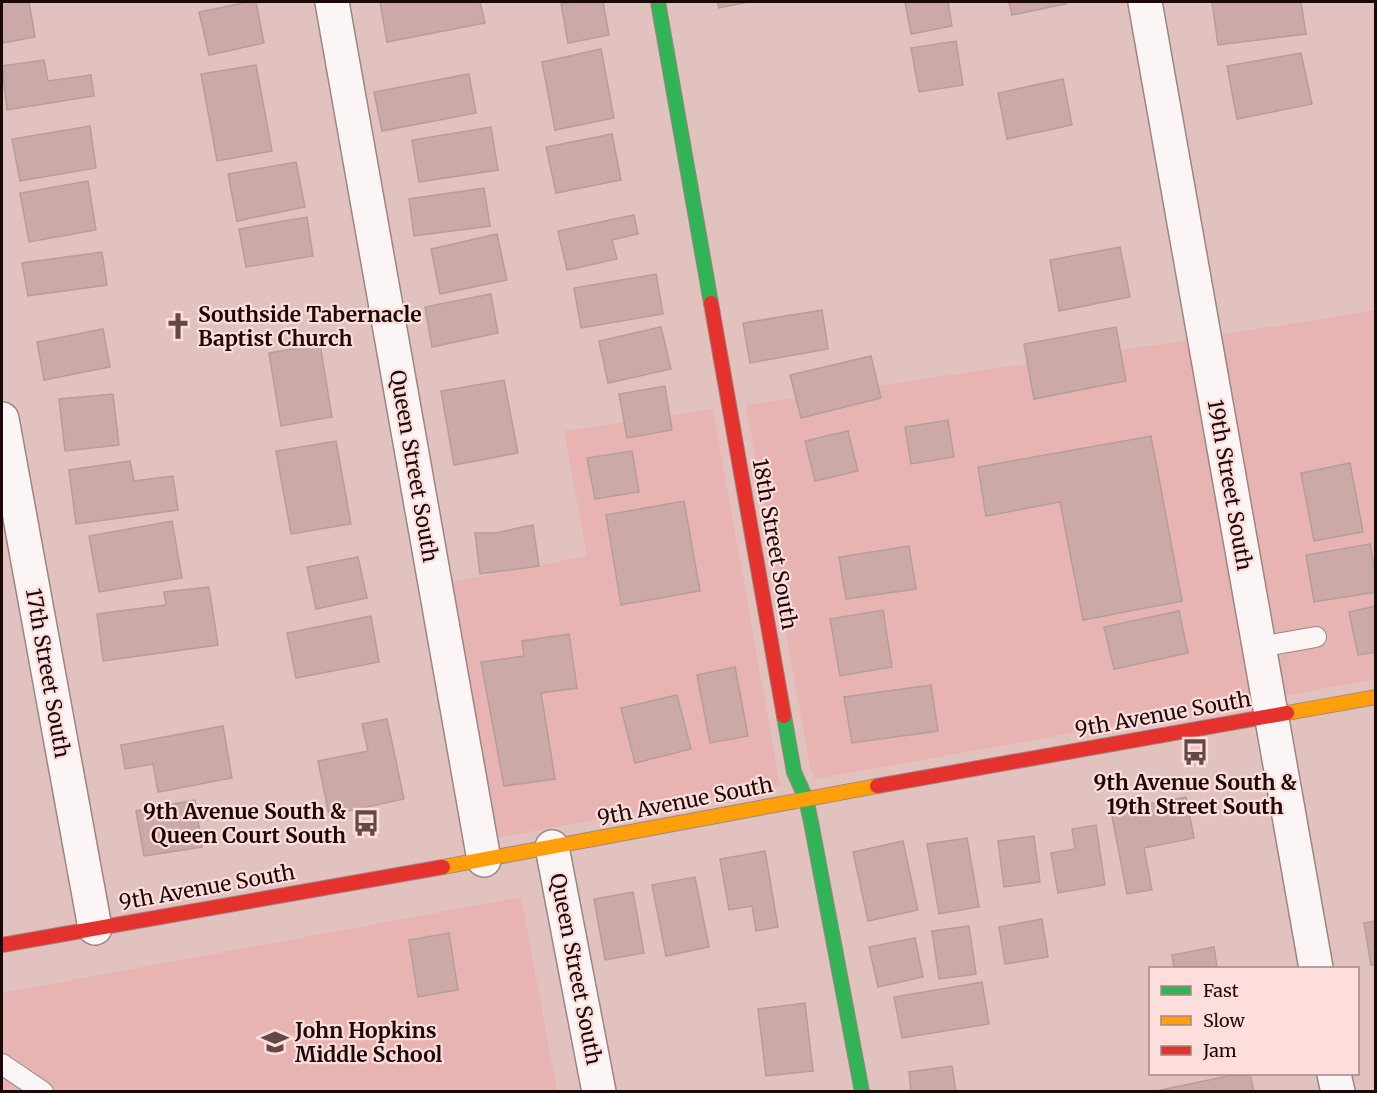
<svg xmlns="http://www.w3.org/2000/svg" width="1377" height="1093" viewBox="0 0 1377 1093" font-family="Merriweather,serif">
<rect width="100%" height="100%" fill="#e2c2bf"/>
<g fill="#e8b4b1">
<path d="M1375 310V679L1284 696 1220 335Z"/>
<path d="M1188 340 1252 701 815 779 810 767 746 405Z"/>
<path d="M713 409 778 775 781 785 497 838 452 582 587 556 564 431Z"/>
<path d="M521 897 557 1091 2 1092V993Z"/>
</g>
<g fill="#cba9a7" stroke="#b59d9b" stroke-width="1.5">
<path d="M2 2H29L35 37 2 43Z"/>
<path d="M248 2H256L264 43 209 55 199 12Z"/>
<path d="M380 2H480L485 23 387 42Z"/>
<path d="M571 2H603L609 35 568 43 561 4Z"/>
<path d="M717 2H748L719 8Z"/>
<path d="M905 2H948L952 26 911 34Z"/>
<path d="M1009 2H1065L1066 4 1012 15Z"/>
<path d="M1212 2H1301L1306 34 1218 45Z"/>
<path d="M956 41 963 85 919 92 911 48Z"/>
<path d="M601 49 614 118 555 130 542 62Z"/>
<path d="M1301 53 1312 104 1237 119 1227 66Z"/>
<path d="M44 60 48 81 91 75 94 96 7 110 2 66Z"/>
<path d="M256 65 272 151 217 161 201 74Z"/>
<path d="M469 74 476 113 382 131 374 92Z"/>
<path d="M1063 79 1072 125 1007 139 998 93Z"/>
<path d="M90 126 96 168 20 181 12 139Z"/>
<path d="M491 127 498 170 419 182 412 140Z"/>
<path d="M612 134 621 180 556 193 546 147Z"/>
<path d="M296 162 305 207 237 221 228 174Z"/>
<path d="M88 181 96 230 29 242 20 193Z"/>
<path d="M484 188 490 226 414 236 409 199Z"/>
<path d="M634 215 638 234 612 240 617 259 567 270 558 231Z"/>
<path d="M307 217 313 256 246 267 239 229Z"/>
<path d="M497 234 507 280 440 294 431 249Z"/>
<path d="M1120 247 1130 297 1059 311 1050 260Z"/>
<path d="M102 252 107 285 28 296 22 263Z"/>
<path d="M656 274 663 314 581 328 574 288Z"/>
<path d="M491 294 498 333 432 347 425 307Z"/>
<path d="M822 310 828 349 750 363 743 323Z"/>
<path d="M661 327 671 369 608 383 599 341Z"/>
<path d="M1116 327 1126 381 1034 399 1024 344Z"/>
<path d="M103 329 110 367 44 380 37 342Z"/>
<path d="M320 344 332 417 281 426 269 353Z"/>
<path d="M871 356 881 398 801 418 790 375Z"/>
<path d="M504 380 518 453 454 465 441 391Z"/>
<path d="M665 386 672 430 627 438 619 394Z"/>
<path d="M113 394 119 445 65 451 59 399Z"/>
<path d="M948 420 954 457 911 464 905 427Z"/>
<path d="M848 431 858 471 815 481 805 441Z"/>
<path d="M1151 436 1182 601 1083 620 1060 502 986 516 978 467Z"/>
<path d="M336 441 351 524 291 534 276 451Z"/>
<path d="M632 451 639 492 595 499 587 458Z"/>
<path d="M130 461 134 481 173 476 178 510 76 524 69 470Z"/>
<path d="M1350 463 1363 532 1314 541 1301 473Z"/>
<path d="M684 501 700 591 621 605 606 515Z"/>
<path d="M172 521 182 578 99 592 89 536Z"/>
<path d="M533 525 539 566 480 574 475 533H495Z"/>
<path d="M1370 544 1376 578V592L1314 602 1306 555Z"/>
<path d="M909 546 916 589 846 599 839 557Z"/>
<path d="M358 557 367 598 316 609 307 567Z"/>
<path d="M209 587 218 645 103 661 97 614 166 605 164 592Z"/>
<path d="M1376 606V652L1358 655 1349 612Z"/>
<path d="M883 610 892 667 840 676 830 619Z"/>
<path d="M1179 611 1188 653 1114 669 1104 627Z"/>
<path d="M371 616 379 662 296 678 287 633Z"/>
<path d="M569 634 577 688 541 693 555 779 504 786 481 662 524 656 522 641Z"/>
<path d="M735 667 748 736 710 743 697 675Z"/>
<path d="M931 685 938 731 852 743 844 697Z"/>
<path d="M677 695 691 749 635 763 621 708Z"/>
<path d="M387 719 404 799 329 815 318 761 368 751 362 724Z"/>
<path d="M223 726 232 778 158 792 153 764 125 769 121 745Z"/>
<path d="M1186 797 1194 838 1144 848 1152 890 1127 894 1111 811Z"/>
<path d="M195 800 202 847 144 856 136 811Z"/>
<path d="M1096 825 1105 885 1058 893 1051 853 1075 849 1072 829Z"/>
<path d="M1034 836 1040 882 1004 887 998 841Z"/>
<path d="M967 838 979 907 939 914 927 844Z"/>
<path d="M903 841 918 910 868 921 853 852Z"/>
<path d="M765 851 778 927 756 931 752 906 729 910 720 859Z"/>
<path d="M695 877 709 947 666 956 652 885Z"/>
<path d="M633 892 644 953 605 960 594 899Z"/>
<path d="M1042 919 1048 957 1005 964 999 927Z"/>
<path d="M1376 921V964L1371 965 1364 923Z"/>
<path d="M969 926 976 974 939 979 932 931Z"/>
<path d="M449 933 458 990 418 997 409 940Z"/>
<path d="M915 938 923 977 878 987 869 947Z"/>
<path d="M1214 947 1217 968H1174L1172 955Z"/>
<path d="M982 982 989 1024 902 1038 894 997Z"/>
<path d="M805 1003 813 1071 766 1076 758 1009Z"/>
<path d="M952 1066 956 1092H911L909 1072Z"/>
<path d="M1238 1074H1250L1254 1092H1160V1090Z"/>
</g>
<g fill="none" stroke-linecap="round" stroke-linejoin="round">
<defs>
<g id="lane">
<path d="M1259 647 1316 637"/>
<path d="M2 1064 43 1092"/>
</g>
<g id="street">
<path d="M332 2 484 860"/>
<path d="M1145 2 1316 968"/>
<path d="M2 419 95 928"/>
<path d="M552 847 599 1092"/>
<path d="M1334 1074 1338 1092"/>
</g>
<g id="fast">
<path d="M658 2 711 303"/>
<path d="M784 716 794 772 806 799 811 822 862 1092"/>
</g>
<g id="slow">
<path d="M1287 713 1376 697"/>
<path d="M443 867 877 786"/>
</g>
<g id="jam">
<path d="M711 303 784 716"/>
<path d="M877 786 1287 713"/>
<path d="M2 945 443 867"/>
</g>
</defs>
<use href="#lane" stroke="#9d8583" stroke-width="22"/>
<use href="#street" stroke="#9d8583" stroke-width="36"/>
<use href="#fast" stroke="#9d8583" stroke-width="16"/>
<use href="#slow" stroke="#9d8583" stroke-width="16"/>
<use href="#jam" stroke="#9d8583" stroke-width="16"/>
<use href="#lane" stroke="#fbf6f5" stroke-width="20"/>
<use href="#street" stroke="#fbf6f5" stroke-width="33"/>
<use href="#fast" stroke="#30b455" stroke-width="14"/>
<use href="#slow" stroke="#ff9f0a" stroke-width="14"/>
<use href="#jam" stroke="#e5322d" stroke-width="14"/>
</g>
<defs>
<symbol id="church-bare" viewBox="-9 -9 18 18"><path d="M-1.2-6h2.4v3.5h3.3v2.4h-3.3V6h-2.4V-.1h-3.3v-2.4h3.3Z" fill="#614947" stroke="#fddedc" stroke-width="2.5" paint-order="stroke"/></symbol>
<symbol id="bus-bare" viewBox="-9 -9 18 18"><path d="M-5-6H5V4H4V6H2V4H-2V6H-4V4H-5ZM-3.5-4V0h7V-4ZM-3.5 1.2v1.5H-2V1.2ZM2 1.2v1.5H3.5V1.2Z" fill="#614947" stroke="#fddedc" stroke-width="2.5" paint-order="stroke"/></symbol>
<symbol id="school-bare" viewBox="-9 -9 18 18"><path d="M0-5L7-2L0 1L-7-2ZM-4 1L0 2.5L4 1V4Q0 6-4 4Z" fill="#614947" stroke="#fddedc" stroke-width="2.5" paint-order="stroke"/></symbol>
</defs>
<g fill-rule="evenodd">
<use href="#church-bare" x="159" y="307" width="38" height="38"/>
<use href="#bus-bare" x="1176" y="733" width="38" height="38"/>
<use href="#bus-bare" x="347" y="804" width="38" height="38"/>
<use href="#school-bare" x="256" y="1023" width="38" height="38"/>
</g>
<g text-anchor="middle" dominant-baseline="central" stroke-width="4.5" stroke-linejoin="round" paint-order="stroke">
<g font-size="21" font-weight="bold" fill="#1b0807" stroke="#fddedc" text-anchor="start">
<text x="198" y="314">Southside Tabernacle<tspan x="198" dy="24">Baptist Church</tspan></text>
<text x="1195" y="782" text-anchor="middle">9th Avenue South &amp;<tspan x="1195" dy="24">19th Street South</tspan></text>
<text x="346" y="811" text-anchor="end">9th Avenue South &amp;<tspan x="346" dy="24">Queen Court South</tspan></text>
<text x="295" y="1030">John Hopkins<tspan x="295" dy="24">Middle School</tspan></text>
</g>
<g font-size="21" fill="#1b0807" stroke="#fddedc">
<text transform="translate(414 466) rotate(80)">Queen Street South</text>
<text transform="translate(1230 485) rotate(80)">19th Street South</text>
<text transform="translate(775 544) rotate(80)">18th Street South</text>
<text transform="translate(48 673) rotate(80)">17th Street South</text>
<text transform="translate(1163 714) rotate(-10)">9th Avenue South</text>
<text transform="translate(685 801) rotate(-11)">9th Avenue South</text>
<text transform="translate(207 887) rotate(-10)">9th Avenue South</text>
<text transform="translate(576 969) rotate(79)">Queen Street South</text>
</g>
</g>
<rect width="1377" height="1093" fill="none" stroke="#1b0807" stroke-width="6"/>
<rect x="1149" y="967" width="210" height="108" fill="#fddedc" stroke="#a38887" stroke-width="1.5"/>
<rect x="1161" y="986" width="30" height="9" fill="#30b455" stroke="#a38887" stroke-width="1.5"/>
<text x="1203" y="997" font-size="18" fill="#1b0807">Fast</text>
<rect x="1161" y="1016" width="30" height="9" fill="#ff9f0a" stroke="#a38887" stroke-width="1.5"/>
<text x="1203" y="1027" font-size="18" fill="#1b0807">Slow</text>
<rect x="1161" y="1046" width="30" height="9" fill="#e5322d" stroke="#a38887" stroke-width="1.5"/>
<text x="1203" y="1057" font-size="18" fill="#1b0807">Jam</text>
</svg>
